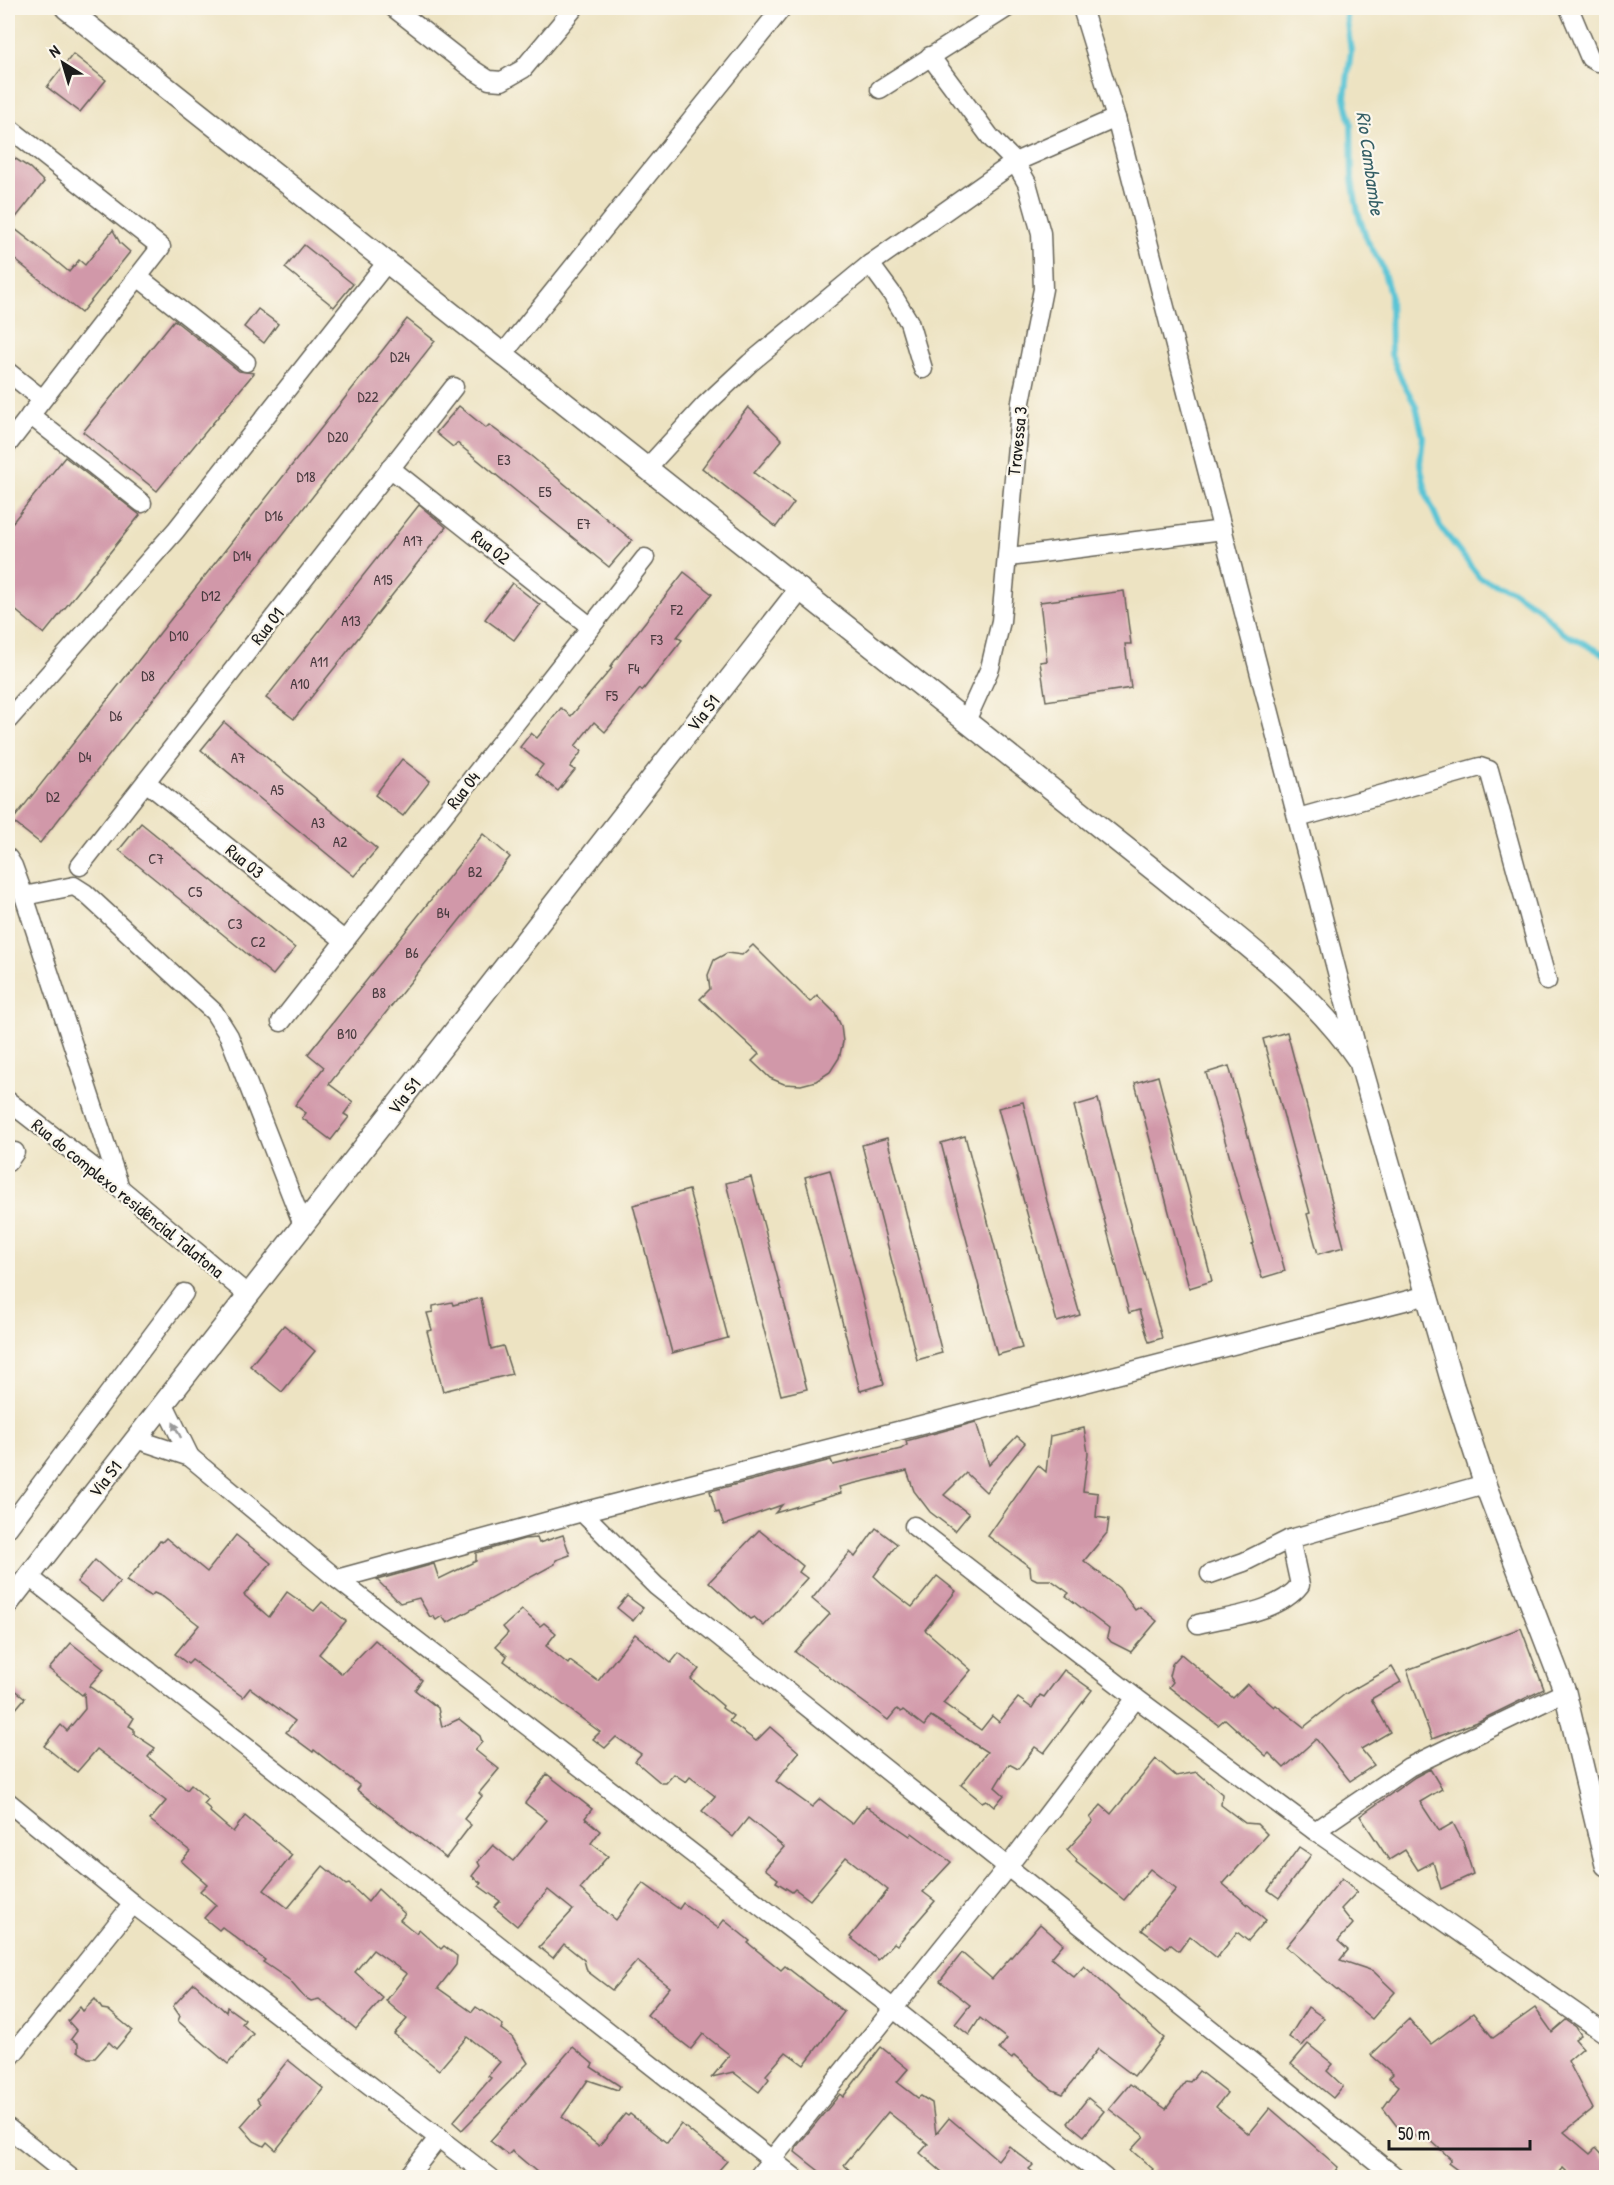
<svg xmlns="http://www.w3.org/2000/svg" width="1614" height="2185" viewBox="0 0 1614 2185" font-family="'Patrick Hand',sans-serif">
<rect width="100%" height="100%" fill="#fbf7ec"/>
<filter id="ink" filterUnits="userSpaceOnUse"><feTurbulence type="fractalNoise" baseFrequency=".0167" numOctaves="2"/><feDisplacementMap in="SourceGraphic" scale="12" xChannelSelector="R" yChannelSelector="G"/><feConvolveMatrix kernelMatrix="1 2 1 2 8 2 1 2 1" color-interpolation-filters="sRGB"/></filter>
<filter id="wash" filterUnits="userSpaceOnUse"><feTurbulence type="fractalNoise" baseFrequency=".008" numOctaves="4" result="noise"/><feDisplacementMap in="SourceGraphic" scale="24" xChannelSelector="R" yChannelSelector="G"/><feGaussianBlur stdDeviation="1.35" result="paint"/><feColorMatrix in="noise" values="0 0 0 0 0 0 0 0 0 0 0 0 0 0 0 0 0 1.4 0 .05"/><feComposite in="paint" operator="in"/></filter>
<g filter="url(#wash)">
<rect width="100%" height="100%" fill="#ede3c2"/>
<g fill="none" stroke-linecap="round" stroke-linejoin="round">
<path stroke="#5ac4d5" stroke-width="6" d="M1345 8 1351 51 1345 97 1351 124 1352 180 1358 213 1367 240 1382 266 1390 294 1391 354 1402 381 1416 406 1423 437 1420 464 1427 496 1440 526 1480 578 1510 589 1538 608 1562 632 1606 655"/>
</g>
<g id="blocks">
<g fill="#d198a9">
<path d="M73 54 106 80 80 112 47 87Z"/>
<path d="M8 154 30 168 44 182 10 225 51 257 69 272 79 260 85 265 113 230 120 243 130 252 81 313 8 254Z"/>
<path d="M304 245 353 284 334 307 285 268Z"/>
<path d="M258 309 278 324 264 343 244 327Z"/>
<path d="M407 319 435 341 40 843 12 821Z"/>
<path d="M174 320 239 371 254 373 157 491 83 432Z"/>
<path d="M459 406 486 428 489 425 531 456 632 540 609 567 457 443 453 447 436 433Z"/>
<path d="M748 407 782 440 754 473 794 503 776 527 702 468Z"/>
<path d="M65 457 140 515 44 634 8 604V528Z"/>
<path d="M419 505 446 527 294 719 266 698Z"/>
<path d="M684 572 712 594 677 637 682 640 642 691 640 689 605 732 594 722 575 746 582 751 570 767 575 770 558 791 536 774 543 765 520 747 531 733 537 738 561 708 571 716 612 668 610 667Z"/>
<path d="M512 583 540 605 514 640 485 619Z"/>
<path d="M1124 591 1131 644H1125L1131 688 1046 701 1040 662 1047 661 1040 602Z"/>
<path d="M224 722 377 849 354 876 201 750Z"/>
<path d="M402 759 430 781 403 816 375 795Z"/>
<path d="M141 823 295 948 273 975 119 850Z"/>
<path d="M483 834 510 857 329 1084 353 1102 344 1114 349 1117 331 1140 302 1118 306 1113 295 1105 324 1067 308 1054Z"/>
<path d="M753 945 810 1002 817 995 835 1013 841 1026 843 1042 839 1058 830 1072 816 1081 801 1085 784 1084 770 1078 752 1061 759 1054 700 999 710 989 708 975 714 960 727 953 742 955Z"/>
<path d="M1287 1032 1344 1247 1318 1254 1307 1214 1310 1213 1263 1039Z"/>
<path d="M1229 1066 1285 1271 1262 1278 1252 1244 1254 1243 1206 1073Z"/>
<path d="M1158 1076 1212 1281 1189 1288 1135 1083Z"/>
<path d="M1098 1099 1123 1199 1162 1338 1149 1342 1139 1310 1129 1313 1074 1106Z"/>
<path d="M1023 1102 1047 1201 1080 1315 1057 1322 998 1108Z"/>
<path d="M965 1136 1022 1348 997 1355 941 1143Z"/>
<path d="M887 1138 942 1353 917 1360 862 1145Z"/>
<path d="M830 1170 884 1384 860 1391 805 1177Z"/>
<path d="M751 1177 807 1389 781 1395 726 1183Z"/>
<path d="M689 1190 728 1338 672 1353 633 1205Z"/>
<path d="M481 1298 491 1349 503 1346 512 1374 443 1391 427 1331 432 1330 427 1313 433 1312V1306L452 1302 453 1305Z"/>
<path d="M284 1325 315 1351 282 1392 250 1366Z"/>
<path d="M976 1422 989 1465 1017 1436 1025 1443 986 1492 966 1473 944 1495 969 1514 955 1531 930 1512 914 1491 907 1471 839 1487 841 1493 775 1513 782 1505 724 1525 719 1512 716 1513 710 1491 831 1460 833 1465 901 1449 907 1445 906 1441Z"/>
<path d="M1084 1428 1088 1453 1083 1491 1098 1493 1096 1517 1109 1519 1107 1533 1084 1561 1119 1588 1135 1610 1140 1607 1157 1621 1131 1652 1111 1642 1107 1637 1109 1629 1066 1596 1069 1593 1051 1580H1037L1031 1577 1030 1567 988 1536 1038 1465 1046 1472 1050 1436Z"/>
<path d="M876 1528 897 1544 874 1576 886 1587 912 1607 937 1576 956 1591 925 1630 971 1670 943 1703 981 1730 992 1716 999 1722 1018 1698 1032 1708 1040 1695 1044 1697 1064 1670 1092 1690 1044 1753 1035 1747 1018 1769 1009 1764 995 1787 1004 1795 994 1807 986 1800 982 1802 961 1785 987 1752 931 1716 924 1726 903 1710 901 1712 897 1709 888 1720 795 1652 830 1614 812 1599 850 1552 855 1557Z"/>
<path d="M759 1530 803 1566 799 1572 807 1578 764 1626 754 1617 750 1619 709 1582Z"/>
<path d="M236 1535 271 1563 244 1595 269 1617 287 1592 314 1611 322 1602 346 1621 319 1654 342 1674 375 1640 422 1680 415 1690 438 1708 442 1727 459 1719 480 1736 482 1742 475 1750 499 1769 479 1793 482 1796 464 1819 471 1825 446 1858 357 1790 360 1786 314 1750 313 1752 286 1732 295 1721 250 1688 243 1697 192 1660 188 1664 175 1654 199 1625 163 1597 154 1593 151 1596 126 1581 160 1541 162 1542 166 1538 207 1572Z"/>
<path d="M563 1535 570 1555 556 1560 555 1564 447 1623 442 1616 436 1620 433 1616 430 1617 419 1598 400 1603 377 1580 434 1564 439 1579 476 1561V1553L524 1539 537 1538 539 1543Z"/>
<path d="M95 1560 120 1582 103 1602 77 1582Z"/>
<path d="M627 1596 643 1608 633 1621 617 1608Z"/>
<path d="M522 1610 540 1626 544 1623 556 1633 546 1646 568 1664 570 1661 598 1681 635 1634 671 1663 679 1653 699 1669 691 1679 723 1706 722 1708 733 1716 729 1721 756 1741 770 1727 799 1752 776 1781 812 1807 820 1799 852 1824 866 1806 910 1836 912 1833 951 1862 923 1892 935 1901 897 1945 894 1943 878 1960 850 1937 888 1890 846 1857 810 1900 795 1889 792 1892 776 1882 778 1879 765 1869 784 1847 748 1818 733 1837 702 1811 715 1796 690 1777 686 1782 674 1774 666 1783H661L635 1761 641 1754 616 1737 605 1748 593 1739 600 1732 504 1661 507 1656 496 1646 508 1633 503 1627Z"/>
<path d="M1521 1628 1544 1689 1479 1721 1432 1739 1407 1670Z"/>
<path d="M71 1643 104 1669 89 1686 134 1718 129 1726 134 1729V1734L155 1748 148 1757 187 1790 191 1785 208 1799 204 1804 211 1810 210 1812 233 1832 245 1816 292 1855 264 1890 288 1908 323 1866 346 1885 349 1884 368 1902 378 1889 405 1914 400 1920 416 1933 419 1929 441 1949 444 1946 457 1956 456 1965 438 1988 472 2012 476 2007 503 2025 501 2029 512 2037 528 2063 462 2130 453 2122 491 2078 488 2076 500 2062 467 2037 439 2070 394 2034 407 2019 386 2001 407 1974 373 1950 355 1972 383 1998 356 2029 319 1999 311 2001 304 1997 288 1979 263 1962 265 1960 222 1927 219 1930 204 1918 216 1905 200 1891 207 1884 181 1861 190 1851 150 1820 166 1801 97 1749 77 1772 44 1746 61 1725 67 1731 85 1709 84 1693 82 1695 49 1669Z"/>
<path d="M1181 1654 1233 1698 1247 1684 1274 1707 1276 1705 1304 1727 1345 1694 1392 1667 1401 1682 1371 1699 1390 1732 1361 1749 1374 1765 1350 1781 1316 1739 1284 1768 1269 1753 1266 1756 1225 1719 1218 1725 1169 1687 1173 1682 1169 1676 1172 1664Z"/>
<path d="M8 1684 25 1698 8 1718Z"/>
<path d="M1156 1759 1176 1776 1197 1772 1222 1794 1221 1805 1245 1823 1257 1824 1267 1834 1223 1884 1266 1920 1248 1941 1237 1932 1217 1958 1190 1936 1179 1951 1170 1944 1166 1948 1142 1930 1176 1889 1150 1869 1124 1900 1076 1862 1077 1860 1067 1850 1093 1821 1090 1818 1101 1805 1111 1814Z"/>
<path d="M1430 1769 1442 1789 1420 1802 1439 1831 1453 1823 1463 1842 1473 1874 1441 1889 1433 1862 1418 1870 1405 1850 1389 1860 1360 1816 1415 1777Z"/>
<path d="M547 1774 592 1809 585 1818 600 1831 591 1843 608 1856 580 1889 616 1920 643 1883 679 1909 683 1903 718 1928 724 1920 750 1941 748 1943 781 1970 785 1966 844 2012 804 2065 786 2052 766 2075 769 2079 759 2092 733 2072 712 2077 730 2055 703 2034 691 2049 647 2015 670 1987 637 1961 612 1990 587 1971 584 1960 564 1944 553 1958 539 1947 573 1910 548 1890 517 1926 494 1907 500 1901 479 1886 481 1883 472 1876 480 1866 478 1862 493 1845 513 1861 547 1820 525 1803Z"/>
<path d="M1299 1847 1311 1855 1279 1898 1268 1890Z"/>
<path d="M1342 1878 1357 1892 1341 1909 1353 1924 1338 1941 1348 1950 1340 1960 1373 1971 1395 1992 1372 2019 1286 1947Z"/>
<path d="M1040 1924 1063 1944 1051 1958 1074 1977 1084 1966 1164 2038 1134 2076 1098 2049 1063 2094 1053 2090 1014 2056 1012 2059 999 2049 1007 2039 980 2018 969 2035 955 2024 970 2005 940 1981 962 1953 992 1979Z"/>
<path d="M194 1983 226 2012 227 2007 245 2020 242 2024 253 2034 228 2064 178 2021 180 2016 173 2006Z"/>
<path d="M95 1999 102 2009 108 2010 132 2030 116 2049 109 2042 95 2058H88L78 2051V2044L71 2039 77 2031 68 2021 80 2007 83 2011Z"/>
<path d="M1308 2007 1324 2018 1302 2046 1289 2037Z"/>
<path d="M1535 2008 1552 2032 1566 2020 1576 2027 1581 2035 1575 2039 1583 2048 1568 2061 1593 2109 1564 2132 1590 2154 1596 2148 1606 2159V2178H1573L1563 2168 1556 2178H1468L1448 2163 1451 2159 1426 2136 1422 2141 1411 2133 1409 2136 1402 2133 1383 2108 1399 2086 1389 2078 1393 2074 1371 2055 1409 2019 1431 2044 1473 2013 1493 2038Z"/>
<path d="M1308 2044 1333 2064 1327 2071 1343 2086 1333 2098 1291 2064Z"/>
<path d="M573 2047 593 2064 591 2067 620 2086 618 2090 588 2080 562 2117 599 2146 625 2114 628 2116 630 2114 667 2143 681 2124 727 2161 712 2178H544L512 2151 508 2155 490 2141Z"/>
<path d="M881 2047 908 2069 897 2082 918 2098 921 2096 932 2103 936 2134 949 2118 998 2160 1009 2146 1033 2165 1029 2169 1040 2178H949L920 2153 928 2144 888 2112 844 2165 858 2178H828L795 2152 797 2146 826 2111 840 2094 843 2097Z"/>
<path d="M288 2060 324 2089 276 2150 267 2142 264 2146 254 2141 241 2126 260 2104 257 2099Z"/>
<path d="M1199 2071 1227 2093 1216 2107 1249 2134 1270 2108 1338 2167 1330 2178H1146L1153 2169 1131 2150 1144 2136 1109 2109 1130 2084 1166 2109 1186 2081 1190 2082Z"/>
<path d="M1088 2098 1104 2111 1084 2136 1068 2123Z"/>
</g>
</g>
</g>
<g filter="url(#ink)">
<use href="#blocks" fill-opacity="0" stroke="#656256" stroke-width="1.5"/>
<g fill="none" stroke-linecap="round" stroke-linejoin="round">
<defs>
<g id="minor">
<path d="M394 8 472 69 489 80 502 81 523 69 574 8"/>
<path d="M1082 8 1116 118 1359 1057"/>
<path d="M1569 8 1590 58 1597 62 1606 61"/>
<path d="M930 56 991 138 1015 162 1027 183 1041 233 1043 289 1021 402 1001 621 990 668 966 721"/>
<path d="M880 89 1007 8"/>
<path d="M8 127 161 247 8 444"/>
<path d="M870 264 892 294 909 322 923 369"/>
<path d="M138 277 246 362"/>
<path d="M503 354 782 8"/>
<path d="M8 372 42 399"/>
<path d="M30 415 142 503"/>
<path d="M390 468 591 627"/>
<path d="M647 468 705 405 750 363 870 264 1015 162 1116 118"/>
<path d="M1009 557 1223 530"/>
<path d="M8 720 176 530 387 262"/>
<path d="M146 782 345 941"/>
<path d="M1298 818 1480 767 1489 770 1547 981"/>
<path d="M8 858 13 866 24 896 120 1188"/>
<path d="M80 866 454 387"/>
<path d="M24 896 74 886 85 893 214 1012 229 1036 303 1225"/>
<path d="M281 1022 645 558"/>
<path d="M8 1101 120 1188 248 1295"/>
<path d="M8 1162 15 1152"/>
<path d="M164 1404 190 1457"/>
<path d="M136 1439 190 1457 337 1579 894 2009 1105 2178"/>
<path d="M582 1512 656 1586 1397 2178"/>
<path d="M914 1526 1136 1698 1315 1831 1606 2034"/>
<path d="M8 1528 184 1293"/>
<path d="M1210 1574 1244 1562 1290 1539 1485 1484"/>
<path d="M28 1576 795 2178"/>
<path d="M337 1579 582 1512 1428 1295"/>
<path d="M1198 1624C1230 1616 1278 1613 1300 1585L1290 1539"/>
<path d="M8 1802 133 1904 491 2178"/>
<path d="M1315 1831 1409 1767 1565 1692"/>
<path d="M8 2060 133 1904"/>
<path d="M8 2128 71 2178"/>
<path d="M407 2178 439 2137"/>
<path d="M757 2178 1009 1865 1136 1698"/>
</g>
<g id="tertiary">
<path d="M66 8 1164 878C1233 935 1310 988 1360 1062L1453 1386 1485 1484 1565 1692 1606 1865"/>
<path d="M8 1603 800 589"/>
</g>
</defs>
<use href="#minor" stroke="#656256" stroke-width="21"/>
<use href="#tertiary" stroke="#656256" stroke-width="24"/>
<use href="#minor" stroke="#fff" stroke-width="18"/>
<use href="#tertiary" stroke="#fff" stroke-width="21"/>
</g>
<defs><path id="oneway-solid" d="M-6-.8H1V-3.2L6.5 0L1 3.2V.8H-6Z" transform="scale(1.5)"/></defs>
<use fill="#999" href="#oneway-solid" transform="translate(177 1430) rotate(-117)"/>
</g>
<g text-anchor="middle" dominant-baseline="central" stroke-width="4.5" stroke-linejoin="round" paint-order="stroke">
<g font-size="15" fill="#493b3f">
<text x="400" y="356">D24</text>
<text x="368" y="396">D22</text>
<text x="338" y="436">D20</text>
<text x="504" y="459">E3</text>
<text x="306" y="476">D18</text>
<text x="545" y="491">E5</text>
<text x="274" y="515">D16</text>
<text x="584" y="523">E7</text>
<text x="413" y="540">A17</text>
<text x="242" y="555">D14</text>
<text x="383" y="579">A15</text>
<text x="211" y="595">D12</text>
<text x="677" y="609">F2</text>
<text x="351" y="620">A13</text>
<text x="179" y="635">D10</text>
<text x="657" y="639">F3</text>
<text x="319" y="661">A11</text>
<text x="634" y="668">F4</text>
<text x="148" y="675">D8</text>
<text x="300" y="683">A10</text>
<text x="612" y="695">F5</text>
<text x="116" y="715">D6</text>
<text x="85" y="756">D4</text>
<text x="238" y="757">A7</text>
<text x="277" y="789">A5</text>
<text x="53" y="796">D2</text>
<text x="318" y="822">A3</text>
<text x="340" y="841">A2</text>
<text x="156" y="858">C7</text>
<text x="475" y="871">B2</text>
<text x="195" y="891">C5</text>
<text x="443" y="912">B4</text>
<text x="235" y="923">C3</text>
<text x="258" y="941">C2</text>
<text x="412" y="952">B6</text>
<text x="379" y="992">B8</text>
<text x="347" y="1033">B10</text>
</g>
<g font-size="18" fill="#1c1c1c" stroke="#fbf7ec">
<text transform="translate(1017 441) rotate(-84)">Travessa 3</text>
<text transform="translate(491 547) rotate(38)">Rua 02</text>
<text transform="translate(267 626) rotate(-52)">Rua 01</text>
<text transform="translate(703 713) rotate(-52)">Via S1</text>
<text transform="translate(463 790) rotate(-52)">Rua 04</text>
<text transform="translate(245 861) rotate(39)">Rua 03</text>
<text transform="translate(404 1096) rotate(-52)">Via S1</text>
<text transform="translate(128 1198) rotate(39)">Rua do complexo residêncial Talatona</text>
<text transform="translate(105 1479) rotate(-52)">Via S1</text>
</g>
<g font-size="20" font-style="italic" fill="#355f66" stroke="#fbf7ec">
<text transform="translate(1371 163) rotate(82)">Rio Cambambe</text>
</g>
</g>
<rect width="1614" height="2185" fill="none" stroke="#fbf7ec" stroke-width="30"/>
<g transform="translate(63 63) rotate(323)" stroke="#fbf7ec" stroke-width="4.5" paint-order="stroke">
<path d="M0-4.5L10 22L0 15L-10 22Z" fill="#1c1c1c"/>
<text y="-9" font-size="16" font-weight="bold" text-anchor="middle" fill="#1c1c1c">N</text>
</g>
<path d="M1389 2140v9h141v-9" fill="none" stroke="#1c1c1c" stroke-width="3"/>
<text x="1398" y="2140" font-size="18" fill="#1c1c1c" stroke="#fbf7ec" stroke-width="4.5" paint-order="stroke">50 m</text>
</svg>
